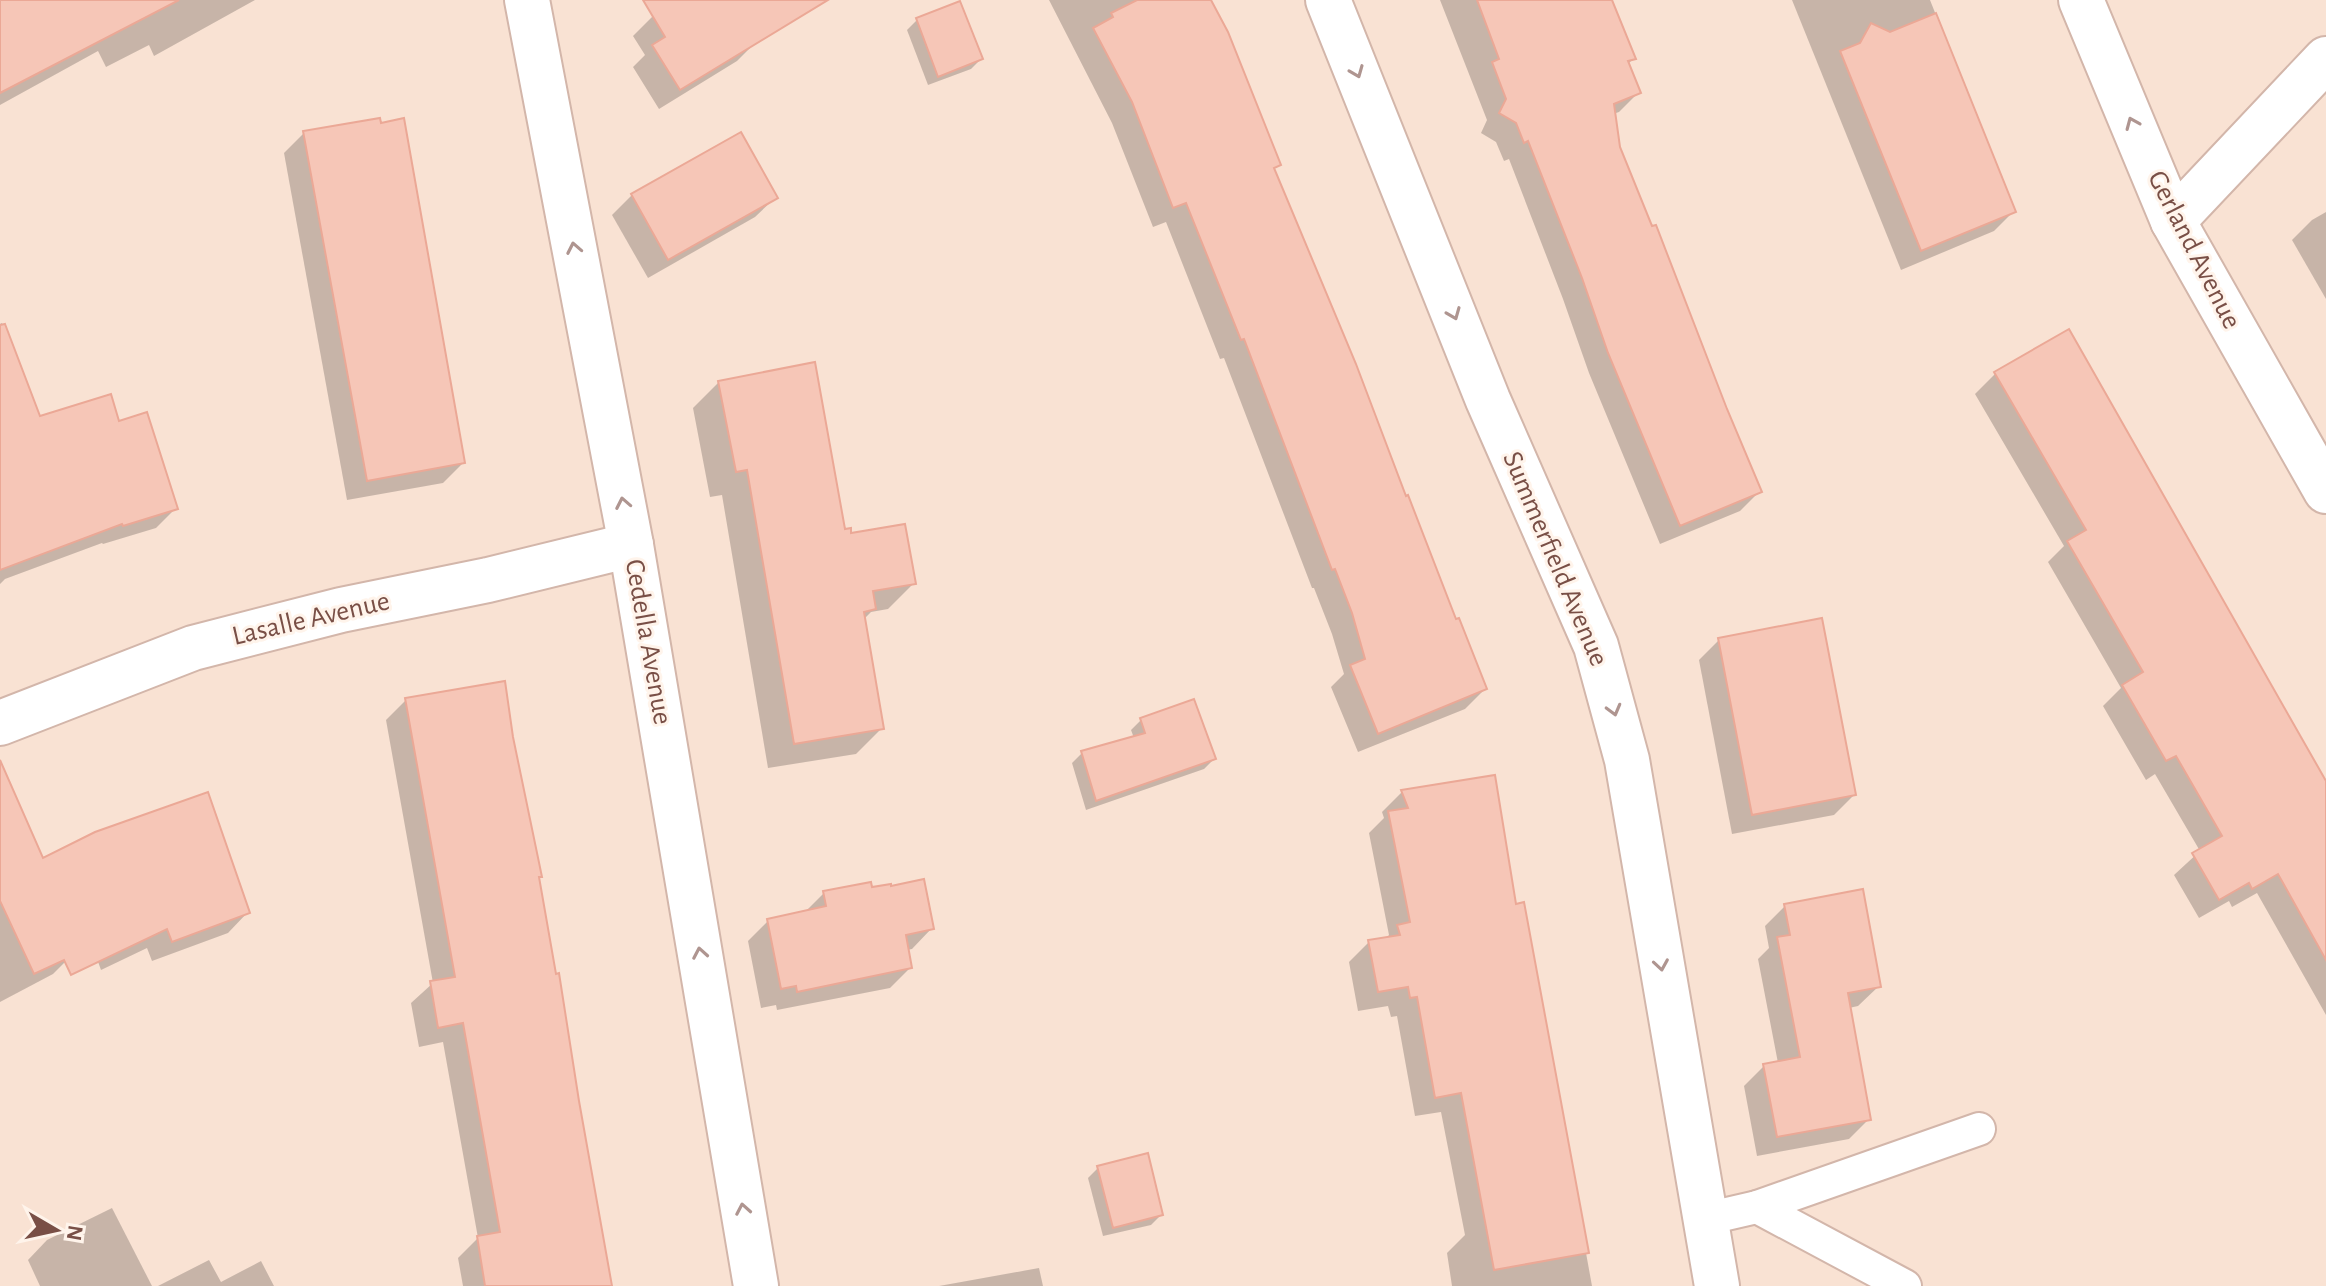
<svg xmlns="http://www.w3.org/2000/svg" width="2326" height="1286" viewBox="0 0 2326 1286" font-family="'Alegreya Sans',sans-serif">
<rect width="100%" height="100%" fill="#feefe3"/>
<rect fill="#f9e2d3" x="0" y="0" width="2326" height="1286"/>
<g fill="#0003">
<path d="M0 0H255L154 56 149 45 106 67 98 51 0 105Z"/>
<path d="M679 0H733L757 41 737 61 659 109 633 67 645 55 633 36 653 16Z"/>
<path d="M1049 0H1209L1279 164 1273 170 1455 621 1485 689 1465 709 1358 752 1331 687 1344 674 1332 634 1314 588H1312L1224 358 1220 359 1166 222 1153 227 1112 123Z"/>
<path d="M1440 0H1609L1634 58 1628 64 1639 92 1619 112 1613 114 1618 148 1760 491 1740 511 1660 544 1589 373 1563 299 1509 159 1504 161 1496 142 1481 133 1487 120Z"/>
<path d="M1792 0H1930L2014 211 1994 231 1901 270Z"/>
<path d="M917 20 981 59 971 69 928 85 907 30Z"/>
<path d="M379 125 463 463 443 483 347 500 284 153 304 133Z"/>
<path d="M632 195 776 197 755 217 648 278 612 215Z"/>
<path d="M2326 212V299L2292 240 2312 220Z"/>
<path d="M2 323 38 419 118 423 176 508 156 528 103 544 102 543 5 579 0 584V324Z"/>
<path d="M2069 331 2326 786V1015L2257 893 2232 907 2229 901 2199 918 2174 875 2200 851 2155 774 2146 780 2103 706 2121 688 2048 562 2064 546 1975 394 1995 374Z"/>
<path d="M719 382 844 531 914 583 888 609 871 612 864 619 882 728 856 754 768 768 722 495 710 497 693 408Z"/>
<path d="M1719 640 1854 795 1834 815 1732 834 1699 660Z"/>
<path d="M406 700 537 879 610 1286H463L458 1258 478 1238 443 1042 419 1047 411 1003 433 983 386 720Z"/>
<path d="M1141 720 1214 759 1204 769 1086 810 1072 763 1082 753 1134 738 1131 730Z"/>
<path d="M1493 777 1515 906 1523 904 1592 1286H1452L1447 1253 1465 1235 1441 1112 1415 1116 1397 1016 1391 1017 1388 1006 1358 1011 1349 962 1369 942 1385 940 1389 935 1369 833 1384 818 1382 812 1402 792Z"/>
<path d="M207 795 248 912 228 933 152 961 147 948 101 970 61 859 81 839Z"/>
<path d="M0 882 73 954 53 974 0 1002Z"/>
<path d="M870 889 932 928 912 949 907 950 910 968 890 988 777 1010 776 1005 761 1008 748 941 768 921 804 913 824 893Z"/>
<path d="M1785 906 1879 986 1858 1006 1849 1008 1869 1119 1849 1139 1757 1156 1744 1086 1764 1066 1778 1063 1758 959 1769 948 1765 926Z"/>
<path d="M1098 1168 1161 1215 1151 1225 1103 1236 1088 1178Z"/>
<path d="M112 1208 152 1286H40L28 1260 47 1240Z"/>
<path d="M209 1260 221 1282 261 1261 274 1286H158Z"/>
<path d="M1039 1268 1043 1286H939Z"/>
</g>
<g fill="#f6c6b7" stroke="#eba896" stroke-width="2">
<path d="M0 0H179L0 93Z"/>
<path d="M643 0H828L680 90 652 45 665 37Z"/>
<path d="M1137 0H1211L1228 32 1281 165 1274 168 1356 364 1406 496 1408 495 1456 619 1459 618 1487 689 1378 734 1350 665 1365 659 1352 613 1335 569 1332 570 1244 339 1241 340 1186 203 1173 208 1132 102 1093 28 1113 17 1111 13Z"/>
<path d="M1477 0H1612L1636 59 1628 61 1641 93 1614 104 1620 147 1652 226 1656 225 1727 409 1762 492 1680 526 1608 353 1582 278 1528 141 1524 143 1516 123 1499 113 1506 99 1492 62 1499 59Z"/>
<path d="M960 1 983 59 938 77 916 18Z"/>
<path d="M1936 13 2016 212 1921 251 1840 51 1860 43 1871 23 1890 32Z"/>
<path d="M380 118 381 123 404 118 465 463 367 481 303 131Z"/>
<path d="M741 132 778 198 668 260 631 194Z"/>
<path d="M5 324 40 416 111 394 119 421 147 412 178 509 123 526 122 524 0 570V325Z"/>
<path d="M2069 329 2326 781V960L2278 874 2252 889 2249 883 2219 900 2192 853 2222 836 2176 756 2166 761 2122 685 2143 672 2067 541 2086 530 1994 372Z"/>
<path d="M815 362 845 529 851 528V533L905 524 916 584 873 591 876 609 864 612 884 729 794 744 747 470 736 472 718 381Z"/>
<path d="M1822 618 1856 795 1752 815 1718 638Z"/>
<path d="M505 681 513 737 542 877H539L556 974 559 973 579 1101 612 1286H485L477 1236 500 1232 463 1023 438 1028 430 981 455 977 405 698Z"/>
<path d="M1194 699 1216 759 1096 801 1081 751 1145 733 1140 718Z"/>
<path d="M0 760 43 858 95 832 208 792 250 913 172 942 167 929 71 975 64 960 34 974 0 901Z"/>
<path d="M1495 775 1516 904 1524 902 1589 1253 1494 1270 1461 1093 1435 1098 1417 997 1410 998 1408 987 1378 992 1368 940 1400 935 1397 925 1410 922 1388 811 1408 808 1401 790Z"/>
<path d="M924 879 934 929 906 935 912 968 797 992 796 986 781 989 767 919 826 906 823 891 871 882 872 887 891 884V886Z"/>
<path d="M1863 889 1881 987 1848 993 1871 1120 1777 1137 1763 1064 1800 1057 1777 937 1790 935 1784 904Z"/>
<path d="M1148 1153 1163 1215 1113 1228 1097 1166Z"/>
</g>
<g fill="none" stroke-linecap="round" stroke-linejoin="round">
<defs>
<g id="lane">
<path d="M1757 1207 1905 1286"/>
<path d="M1705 1219 1757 1207 1979 1129"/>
</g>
<g id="street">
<path d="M527 0 631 545 756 1286"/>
<path d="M1328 0 1488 400 1596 646 1627 760 1717 1286"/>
<path d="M2081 0 2173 221 2326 491"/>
<path d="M2173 221 2326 59"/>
<path d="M0 723 193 648 341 610 488 580 631 545"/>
</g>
</defs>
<use href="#lane" stroke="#d3b6aa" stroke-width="36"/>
<use href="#street" stroke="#d3b6aa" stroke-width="48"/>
<use href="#lane" stroke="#fff" stroke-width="32"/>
<use href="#street" stroke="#fff" stroke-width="44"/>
</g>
<defs><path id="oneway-chevron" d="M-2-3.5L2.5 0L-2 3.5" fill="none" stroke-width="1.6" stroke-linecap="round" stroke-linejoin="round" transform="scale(2)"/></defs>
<g stroke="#af9590">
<use href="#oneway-chevron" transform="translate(1357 72) rotate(68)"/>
<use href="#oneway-chevron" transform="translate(2132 123) rotate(-113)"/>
<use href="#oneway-chevron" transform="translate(574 248) rotate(-101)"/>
<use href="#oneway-chevron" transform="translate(1454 314) rotate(68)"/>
<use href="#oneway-chevron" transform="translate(623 503) rotate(-101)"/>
<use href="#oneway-chevron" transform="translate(1614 710) rotate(75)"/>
<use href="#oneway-chevron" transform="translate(700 953) rotate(-100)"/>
<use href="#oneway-chevron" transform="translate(1661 965) rotate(81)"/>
<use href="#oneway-chevron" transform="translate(743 1209) rotate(-100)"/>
</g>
<g text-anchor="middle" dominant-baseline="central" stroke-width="6" stroke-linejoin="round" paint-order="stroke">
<g font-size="28" fill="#794f46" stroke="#fff4eb">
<text transform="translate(2194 250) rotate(63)">Gerland Avenue</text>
<text transform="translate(1555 559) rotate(67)">Summerfield Avenue</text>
<text transform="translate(311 619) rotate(-13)">Lasalle Avenue</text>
<text transform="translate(648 642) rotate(80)">Cedella Avenue</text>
</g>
</g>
<g transform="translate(56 1230) rotate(99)" stroke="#fff4eb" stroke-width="6" paint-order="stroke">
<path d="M0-6L14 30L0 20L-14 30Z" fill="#794f46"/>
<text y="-12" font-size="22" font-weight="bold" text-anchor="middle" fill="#794f46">N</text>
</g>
</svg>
